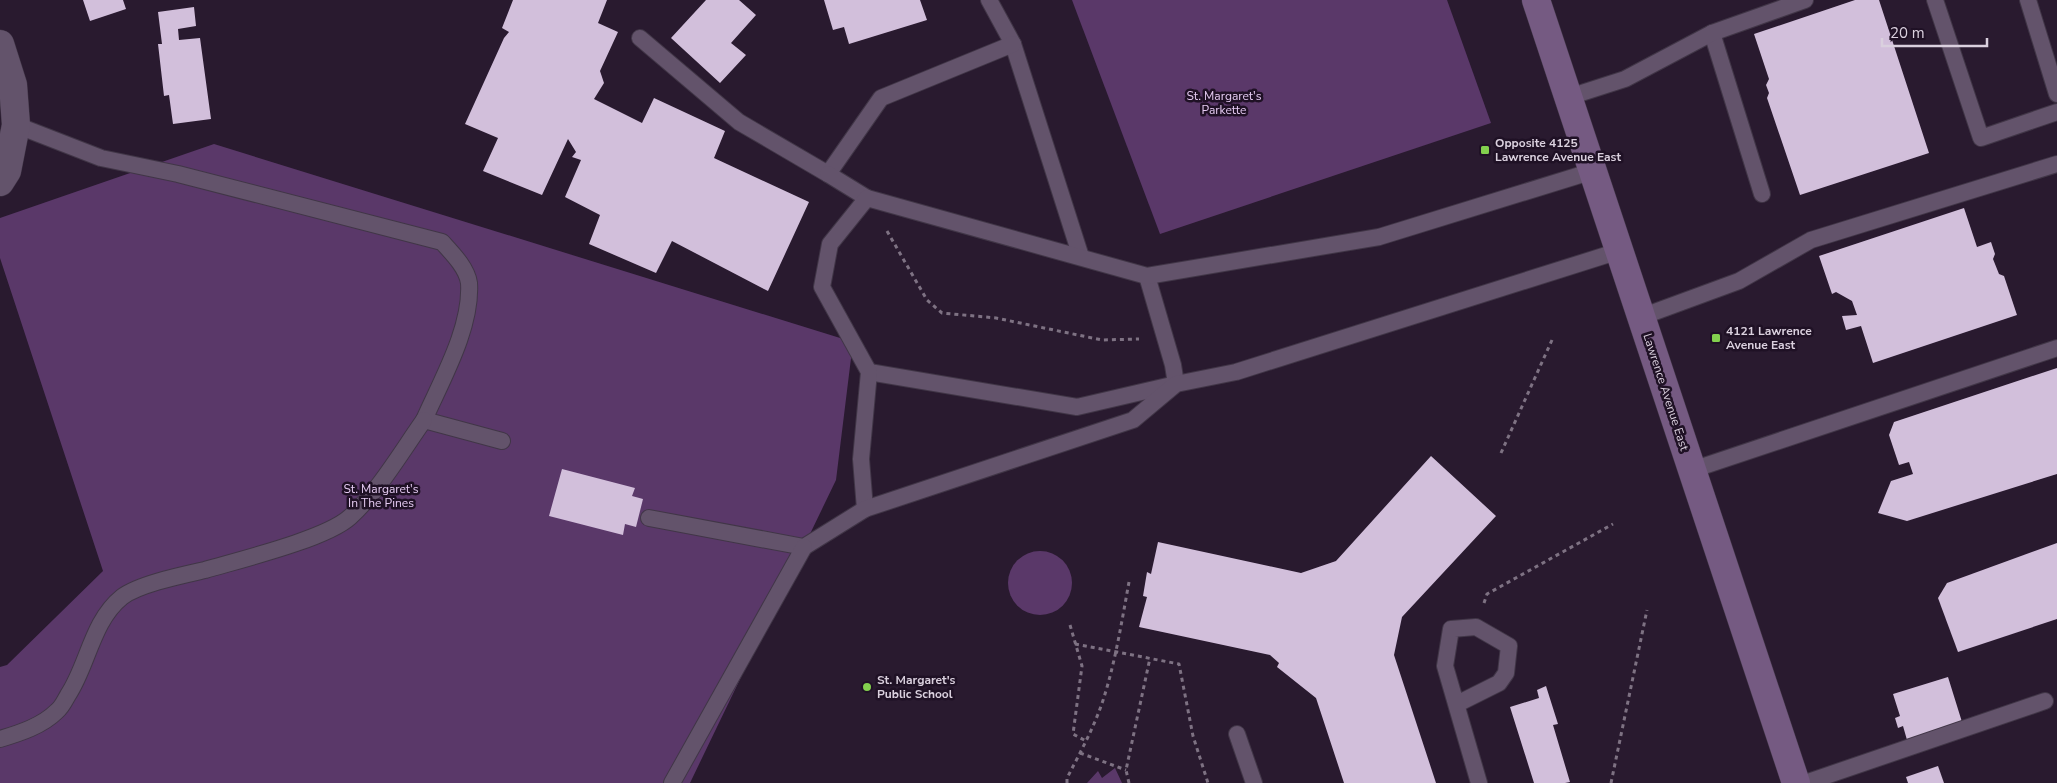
<svg xmlns="http://www.w3.org/2000/svg" width="2057" height="783" viewBox="0 0 2057 783" font-family="'Nunito Sans',sans-serif">
<rect width="100%" height="100%" fill="#291a2f"/>
<g fill="#5a3869">
<path d="M1072 0H1447L1491 123 1160 234Z"/>
<path d="M214 144 853 342 836 480 690 783H0V667L7 665 103 571 0 258V218Z"/>
<circle cx="1040" cy="583" r="32"/>
<path d="M1115 768 1122 783H1087L1098 771 1102 778Z"/>
</g>
<g fill="#d2bfdb">
<path d="M83 0H123L126 9 90 21Z"/>
<path d="M513 0H607L598 23 618 32 600 71 604 83 594 99 642 123 654 98 725 131 714 158 809 202 768 291 672 241 656 273 589 244 600 215 565 197 581 160 572 157 576 152 568 139 542 195 483 171 498 138 465 124 504 38 509 32 502 28Z"/>
<path d="M706 0H739L756 15 731 43 746 55 720 83 671 38Z"/>
<path d="M824 0H920L927 20 849 44 844 27 833 30Z"/>
<path d="M1855 0H1879L1929 153 1800 195 1767 98 1769 93 1766 85 1769 79 1754 34Z"/>
<path d="M194 7 196 26 178 29 179 40 200 38 211 119 173 124 169 95 164 96 158 44H162L158 12Z"/>
<path d="M1964 208 1977 247 1991 242 1995 254 1993 259 1999 274 2004 276 2017 315 1873 363 1861 326 1846 330 1842 316 1857 315 1852 301 1836 292 1832 294 1819 256Z"/>
<path d="M2057 368V474L1907 521 1878 513 1891 481 1913 474 1909 462 1899 465 1889 435 1894 422Z"/>
<path d="M1431 456 1496 516 1402 617 1394 655 1436 783H1344L1316 698 1277 667 1279 663 1270 655 1139 627 1147 597 1143 596 1147 572 1151 574 1158 542 1301 573 1336 561Z"/>
<path d="M562 469 635 488 632 496 643 499 636 527 625 524 623 535 549 516Z"/>
<path d="M2057 543V619L1958 652 1938 598 1947 583Z"/>
<path d="M1948 677 1962 722 1907 740 1903 726 1898 728 1895 718 1900 716 1893 694Z"/>
<path d="M1546 686 1558 724 1553 725 1570 782 1565 783H1534L1510 707 1539 698 1537 690Z"/>
<path d="M1938 766 1944 783H1908L1906 777Z"/>
</g>
<g fill="none" stroke-linecap="round" stroke-linejoin="round">
<defs>
<g id="service">
<path d="M989 0 1013 44 1081 257"/>
<path d="M1935 0 1981 138 2057 112"/>
<path d="M2028 0 2057 94"/>
<path d="M1712 33 1762 194"/>
<path d="M640 38 739 122 828 174 881 98 1013 44"/>
<path d="M1569 97 1625 79 1712 33 1805 0"/>
<path d="M16 125 101 158 178 174 442 242C452 253 467 268 469 283 472 328 441 381 424 420L502 441"/>
<path d="M828 174 867 198"/>
<path d="M1641 317 1739 281 1811 240 2057 164"/>
<path d="M869 372 1077 407 1176 384 1173 365 1147 276"/>
<path d="M1692 470 2057 348"/>
<path d="M865 509 861 459 869 372 822 287 830 244 867 198 1147 276 1379 237 1593 171"/>
<path d="M649 518 804 547 865 509 1133 420 1176 384 1236 372 1619 251"/>
<path d="M1457 704 1499 683 1506 673 1509 646 1476 627 1451 629 1445 666 1479 783"/>
<path d="M1237 734 1254 783"/>
<path d="M0 739C20 733 42 726 57 711 62 707 65 700 68 695 88 665 92 621 122 597 139 584 183 575 205 570 239 560 326 539 350 517 378 492 402 451 424 420"/>
<path d="M672 783 804 547"/>
<path d="M1805 783 2045 701"/>
</g>
<path id="minor" d="M0 44 13 85 16 125 7 171 0 182"/>
<path id="secondary" d="M1536 0 1796 783"/>
</defs>
<use href="#service" stroke="#413647" stroke-width="18"/>
<use href="#minor" stroke="#413647" stroke-width="29"/>
<use href="#secondary" stroke="#413647" stroke-width="29"/>
<g stroke="#7e7283" stroke-width="3" stroke-dasharray="4 4" stroke-linecap="butt">
<path d="M887 231 927 300 942 313 996 318 1102 340 1139 339"/>
<path d="M1501 453 1552 340"/>
<path d="M1484 603 1487 594 1613 524"/>
<path d="M1070 625 1082 666 1073 734 1086 741"/>
<path d="M1075 644 1179 664 1193 736 1208 783"/>
<path d="M1080 753 1126 770"/>
<path d="M1067 783V778C1081 751 1096 724 1105 694 1116 658 1122 620 1129 582"/>
<path d="M1129 783 1126 770 1150 658"/>
<path d="M1611 783 1647 610"/>
</g>
<use href="#service" stroke="#63536b" stroke-width="16"/>
<use href="#minor" stroke="#63536b" stroke-width="28"/>
<use href="#secondary" stroke="#755a82" stroke-width="28"/>
</g>
<g fill="#83d04e" stroke="#1f1125" stroke-width="2">
<rect x="1480" y="145" width="10" height="10" rx="2.5"/>
<rect x="1711" y="333" width="10" height="10" rx="2.5"/>
<circle cx="867" cy="687" r="5"/>
</g>
<g text-anchor="middle" dominant-baseline="central" stroke-width="5" stroke-linejoin="round" paint-order="stroke">
<g font-size="12" fill="#e5cbf2" stroke="#1f1125">
<text x="1224" y="96">St. Margaret's<tspan x="1224" dy="14">Parkette</tspan></text>
<text x="381" y="489">St. Margaret's<tspan x="381" dy="14">In The Pines</tspan></text>
</g>
<g font-size="12" font-weight="bold" fill="#dad0de" stroke="#1f1125" text-anchor="start">
<text x="1495" y="143">Opposite 4125<tspan x="1495" dy="14">Lawrence Avenue East</tspan></text>
<text x="1726" y="331">4121 Lawrence<tspan x="1726" dy="14">Avenue East</tspan></text>
<text x="877" y="680">St. Margaret's<tspan x="877" dy="14">Public School</tspan></text>
</g>
<g font-size="12" fill="#dad0de" stroke="#1f1125">
<text transform="translate(1666 392) rotate(72)">Lawrence Avenue East</text>
</g>
</g>
<path d="M1882 38v8h105v-8" fill="none" stroke="#dad0de" stroke-width="2.5"/>
<text x="1890" y="38" font-size="15" fill="#dad0de" stroke="#1f1125" stroke-width="4" paint-order="stroke">20 m</text>
</svg>
